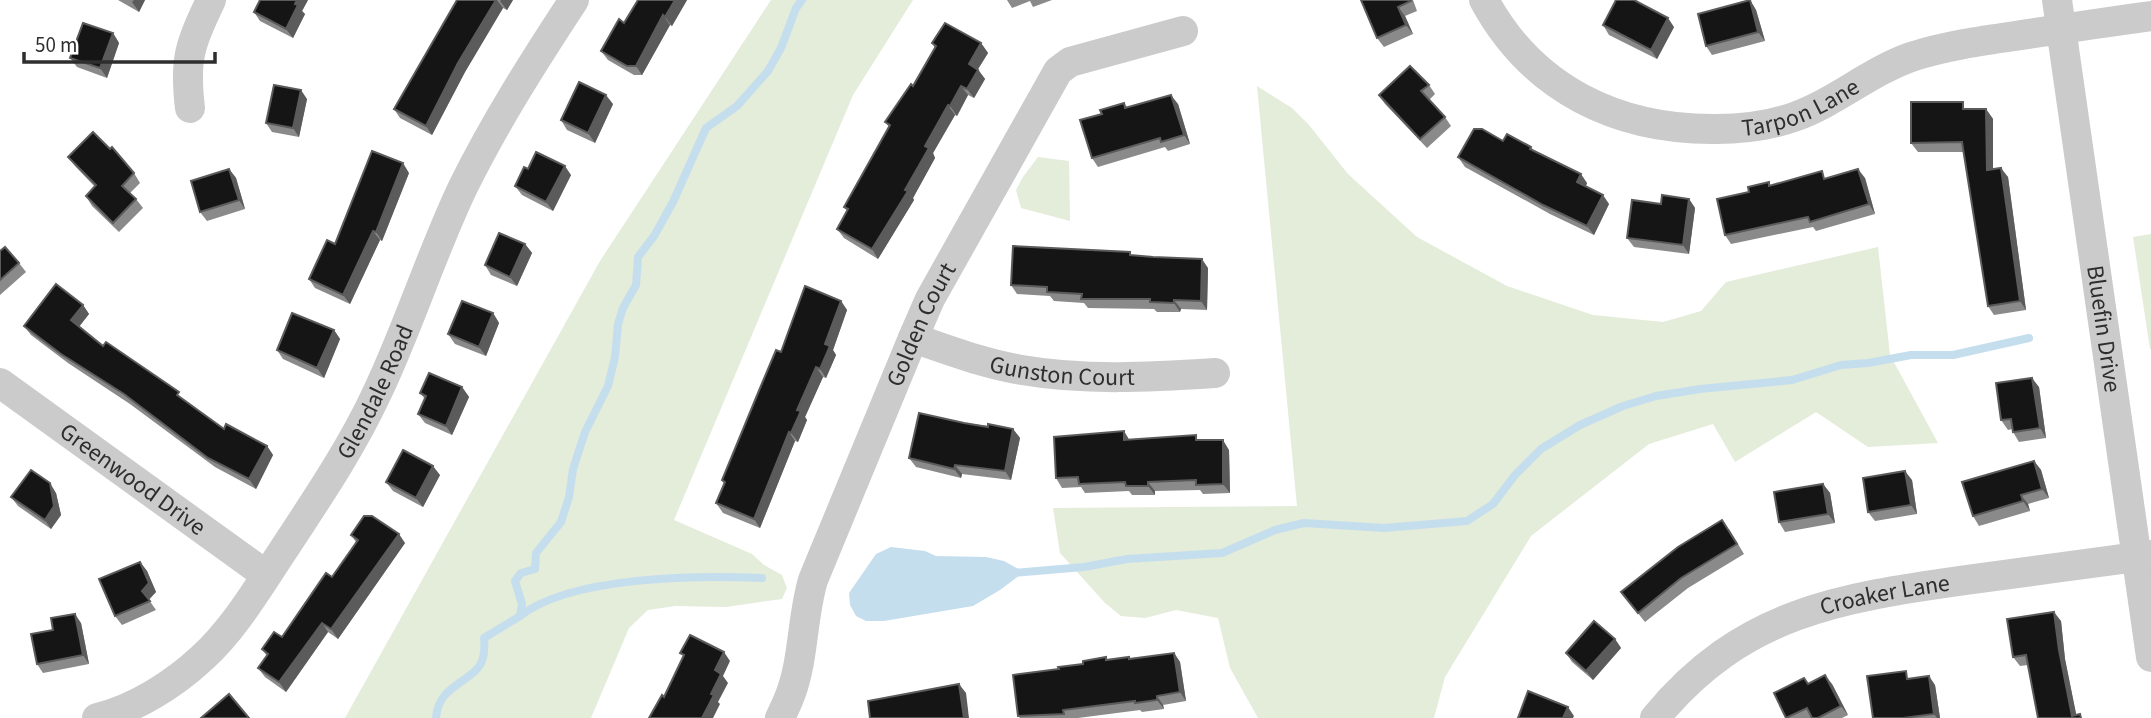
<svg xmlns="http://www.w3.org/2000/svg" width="2151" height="718" viewBox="0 0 2151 718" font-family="'Source Sans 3',sans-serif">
<rect width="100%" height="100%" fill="#fff"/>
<g fill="#e4ecda">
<path d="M771 0H913L853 95 674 520 752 554 764 565 782 575 787 588 782 599 726 607 675 606 648 610 629 628 591 718H345L600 261Z"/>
<path d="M1257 86 1292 108 1309 125 1348 174 1417 237 1507 286 1593 315 1663 322 1701 311 1726 282 1878 247 1890 355 1938 443 1868 447 1816 412 1735 462 1713 424 1649 444 1531 536 1445 677 1434 718H1258L1230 668 1218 618 1176 610 1145 618 1121 616 1105 603 1060 553 1053 508 1297 506Z"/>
<path d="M1038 157 1069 161 1070 221 1021 208 1016 190 1023 177Z"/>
<path d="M2151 234V349H2150L2133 237Z"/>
</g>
<path fill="#c5deee" d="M891 547 925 551 936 556 986 557 1004 561 1024 572 1000 590 973 606 884 621H866L856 616 850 605 849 593 876 554Z"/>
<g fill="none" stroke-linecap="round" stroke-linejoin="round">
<g stroke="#c5deee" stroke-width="8">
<path d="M1014 573 1084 567 1127 559 1222 553 1275 530 1304 523 1384 528 1467 521 1493 504 1515 475 1541 449 1580 425 1623 406 1656 396 1700 389 1792 380 1841 365 1868 363 1911 355H1953L2029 338"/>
<path d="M520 616C571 576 699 575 762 578"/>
<path d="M436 718C438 689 462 685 477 669 485 661 485 648 484 638L520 616 522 604 515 581 521 573 535 569 536 553 561 522 569 497 573 469 585 432 608 386 615 357 618 324 623 308 636 285 638 257 654 236 673 202 706 128 737 106 768 71 781 48 796 8 802 0"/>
</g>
<g stroke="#cbcbcb" stroke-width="30">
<path id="s1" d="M1484 0C1532 89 1617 130 1716 129 1742 129 1769 126 1794 117 1836 102 1869 72 1911 57 1945 46 1980 41 2015 36 2060 29 2106 22 2151 16"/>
<path id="s2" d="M2057 0 2151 657"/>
<path d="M190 108C184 58 190 45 211 0"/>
<path id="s3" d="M913 338C949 350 984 364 1022 370 1085 381 1152 377 1215 373"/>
<path id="s4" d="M0 383 266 575"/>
<path id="s5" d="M97 718C135 709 174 684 202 658 234 629 258 588 282 552 316 500 351 449 377 393 409 326 431 254 463 187 495 122 534 61 574 0"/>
<path id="s6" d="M780 718C784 710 788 701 791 693 804 657 802 617 813 580L913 338 930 299 1058 71 1070 62 1183 31"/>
<path id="s7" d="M1655 718C1742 612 1839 598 1966 580 2028 572 2089 563 2151 555"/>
</g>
</g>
<g fill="#8a8a8a">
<path d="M118 0H145L139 12Z"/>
<path d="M308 0 302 11 305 14 293 38 260 21 254 12Z"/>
<path d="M457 0H513L507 10 503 8 465 72 432 135 400 118 394 109Z"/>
<path d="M638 0H687L672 26 670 25 642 75H634L608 60 601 51 624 23Z"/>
<path d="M1007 0H1052L1033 7 1030 1 1012 8Z"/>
<path d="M1361 0H1413L1417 11 1405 16 1413 34 1384 47 1377 38Z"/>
<path d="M1750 0 1756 10 1765 41 1712 55 1706 46Z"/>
<path d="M1603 25 1674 27 1657 59 1609 35Z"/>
<path d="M113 33 119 43 107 78 77 67 70 58Z"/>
<path d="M932 43H981L988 53 978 69 985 79 974 98 968 95 957 116 955 115 933 153 935 158 913 198 914 200 878 259 844 238 837 229 847 211 844 207 889 127 885 122 913 86 935 48Z"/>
<path d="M1429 85 1435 94 1429 100 1445 117 1451 126 1427 148 1385 104 1379 95Z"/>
<path d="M307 99 299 137 272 132 266 123Z"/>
<path d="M1124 103 1127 107 1178 104 1190 144 1168 151 1165 147 1098 167 1092 158Z"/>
<path d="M613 104 595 143 567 130 561 120Z"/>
<path d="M1968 109H1986L1993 119V169L2008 177 2026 310 1994 315 1988 306 1964 152H1918L1911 143Z"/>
<path d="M1503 141 1531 147 1534 151 1587 183 1586 186 1609 204 1594 235 1550 214 1465 167 1458 157Z"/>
<path d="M68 157 134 173 140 183 130 193 136 199 143 208 119 232 92 206 86 196 95 187 75 166Z"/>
<path d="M229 169 236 178 245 209 207 221 200 212Z"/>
<path d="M528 169 571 175 553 211 522 195 515 186Z"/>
<path d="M409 173 382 241 380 240 350 304 315 288 309 279 335 244Z"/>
<path d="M1827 178H1865L1875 214 1816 231 1813 227 1731 244 1725 235 1749 192 1769 182 1771 186Z"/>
<path d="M1689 199 1695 208 1689 254 1634 247 1627 238 1661 204Z"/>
<path d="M525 244 532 253 517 286 491 275 485 265Z"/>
<path d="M0 251 19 263 26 272 0 295Z"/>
<path d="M1132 255 1208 268 1207 310 1181 309 1180 312H1157L1154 309 1088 308 1084 303 1054 301 1050 296 1017 294 1011 285Z"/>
<path d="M841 301 847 310 833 350 836 355 826 378 823 377 805 417 807 420 798 442 795 441 760 528 723 513 716 503 724 484 722 480 781 352Z"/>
<path d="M83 305 89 314 79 327 103 346 186 401 224 429 267 446 273 455 256 489 215 467 130 404 68 363 31 335 24 326Z"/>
<path d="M493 313 499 323 486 356 455 344 448 334Z"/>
<path d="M334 330 340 339 324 378 283 359 277 350Z"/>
<path d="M462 387 469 397 452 435 425 423 418 414 425 399 420 393Z"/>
<path d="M2039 387 2046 438 2019 442 2013 432 2012 429 2008 430 2001 420Z"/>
<path d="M964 423 1013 429 1020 438 1011 480 962 474 961 478 916 467 909 458Z"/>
<path d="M1130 440H1199L1229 450 1230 493 1203 494 1200 490 1155 491V495H1132L1129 491 1085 493 1081 487 1062 488 1056 478Z"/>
<path d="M2034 461 2041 470 2049 498 2028 504 2030 511 1979 526 1973 516Z"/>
<path d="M440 475 423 507 393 491 386 482Z"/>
<path d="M1912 480 1917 514 1875 521 1868 512Z"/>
<path d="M1823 484 1830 493 1835 523 1785 532 1779 522Z"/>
<path d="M56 493 61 515 51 529 18 506 11 497Z"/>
<path d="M1729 529 1744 554 1688 588 1645 622 1621 592Z"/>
<path d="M351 535 405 543 338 639 328 632 286 692 265 677 258 668 267 656 262 649 282 637 332 577 356 542Z"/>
<path d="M140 562 147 571 156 592 149 600 156 610 122 625 115 616Z"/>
<path d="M2061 621 2065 659 2076 715 2038 718 2028 665 2020 666 2013 657Z"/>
<path d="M81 623 89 664 43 673 37 664 53 630Z"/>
<path d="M1615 639 1621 648 1593 680 1572 662 1566 653Z"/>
<path d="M1174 653 1180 662 1186 701 1163 705 1164 709 1142 712 1140 710 1078 718H1020L1018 716 1059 669 1083 664 1106 657 1107 660 1131 659Z"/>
<path d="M1804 678 1809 684H1832L1848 715 1842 718H1786Z"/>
<path d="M1911 678 1935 685 1940 718H1873Z"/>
</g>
<g fill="#5b5b5b">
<path d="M134 0H145L139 12 132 2Z"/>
<path d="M297 0H308L302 11 305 14 293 38 286 29Z"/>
<path d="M496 0H497L503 8 465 72 432 135 426 126 458 63Z"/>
<path d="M501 0H513L507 10 500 1Z"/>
<path d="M675 0H687L672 26 665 17Z"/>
<path d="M1750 0 1756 10 1765 41 1758 32Z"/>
<path d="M1398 7 1405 16 1413 34 1406 25Z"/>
<path d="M663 15 670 25 642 75 636 66Z"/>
<path d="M1668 18 1674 27 1657 59 1651 50Z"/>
<path d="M113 33 119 43 107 78 100 68Z"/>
<path d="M981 43 988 53 975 74 969 64Z"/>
<path d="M978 70 985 79 974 98 967 89Z"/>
<path d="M961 86 968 95 957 116 950 106Z"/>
<path d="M301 90 307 99 299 137 293 128Z"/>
<path d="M606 95 613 104 595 143 588 133Z"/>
<path d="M1171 95 1178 104 1190 144 1184 135Z"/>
<path d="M948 105 955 115 933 153 935 158 913 198 914 200 878 259 872 249 925 146Z"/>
<path d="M1986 109 1993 119V179L1987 170Z"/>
<path d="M403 163 409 173 382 241 376 232Z"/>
<path d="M565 166 571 175 553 211 546 202Z"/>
<path d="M2001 168 2008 177 2026 310 2020 301Z"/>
<path d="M229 169 236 178 245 209 239 200Z"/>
<path d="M1858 169 1865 178 1875 214 1869 204Z"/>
<path d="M1581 174 1587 183 1583 192 1577 182Z"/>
<path d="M1603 195 1609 204 1594 235 1587 226Z"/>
<path d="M1689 199 1695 208 1689 254 1683 245Z"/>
<path d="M373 231 380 240 350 304 343 295Z"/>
<path d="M525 244 532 253 517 286 510 277Z"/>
<path d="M1202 259 1208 268 1207 310 1201 301Z"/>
<path d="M1174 300 1181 309 1180 312 1174 303Z"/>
<path d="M841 301 847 310 833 350 836 355 826 378 820 369 825 344Z"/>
<path d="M83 305 89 314 77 329 71 320Z"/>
<path d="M493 313 499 323 486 356 479 347Z"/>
<path d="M334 330 340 339 324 378 317 368Z"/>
<path d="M816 367 823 377 805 417 807 420 798 442 791 433 797 410Z"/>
<path d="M2032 378 2039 387 2046 438 2040 428Z"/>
<path d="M462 387 469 397 452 435 446 426Z"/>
<path d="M1013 429 1020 438 1011 480 1005 471Z"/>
<path d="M1124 431 1130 441 1124 440Z"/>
<path d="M789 432 795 441 760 528 754 519Z"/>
<path d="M1223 440 1229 450 1230 493 1223 484Z"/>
<path d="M267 446 273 455 256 489 249 479Z"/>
<path d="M2034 461 2041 470 2049 498 2042 489Z"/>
<path d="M955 465 962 474 961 478 954 469Z"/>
<path d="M433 466 440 475 423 507 416 498Z"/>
<path d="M1905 471 1912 480 1917 514 1911 505Z"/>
<path d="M1148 482 1155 491V495L1148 486Z"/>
<path d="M50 483 56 493 61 515 51 529 45 520Z"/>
<path d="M1823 484 1830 493 1835 523 1828 514Z"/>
<path d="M2021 495 2028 504 2030 511 2023 501Z"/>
<path d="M399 534 405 543 338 639 331 629Z"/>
<path d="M140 562 147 571 156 592 148 600 142 591Z"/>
<path d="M2054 612 2061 621 2065 659 2077 718 2072 716 2059 650Z"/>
<path d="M75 614 81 623 89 664 83 655Z"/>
<path d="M322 623 328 632 286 692 279 682Z"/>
<path d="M1615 639 1621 648 1593 680 1586 671Z"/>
<path d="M724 652 730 661 723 676 728 683 718 702 720 704 713 718H702L715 670Z"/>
<path d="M1174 653 1180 662 1186 701 1180 692Z"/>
<path d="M1825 675 1832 684 1848 715 1841 706Z"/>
<path d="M1929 676 1935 685 1940 718H1937L1934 714Z"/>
<path d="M959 684 966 693 969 718H964Z"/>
<path d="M1157 696 1163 705 1164 709 1157 700Z"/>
<path d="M1568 707 1574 716 1573 718H1563Z"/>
</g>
<g fill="#151515" stroke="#5b5b5b" stroke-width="2">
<path d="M260 0H297L295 4 298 5 286 29 254 12Z"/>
<path d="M457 0H496L458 63 426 126 394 109Z"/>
<path d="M638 0H675L665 17 663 15 636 66H627L601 51 619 19 624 23Z"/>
<path d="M1361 0H1410L1411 1 1398 7 1406 25 1377 38Z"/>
<path d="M1616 0H1634L1668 18 1651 50 1603 25Z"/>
<path d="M1750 0 1758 32 1706 46 1698 14Z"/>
<path d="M83 23 113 33 100 68 70 58Z"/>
<path d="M945 23 981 43 969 64 978 70 967 89 961 86 950 106 948 105 925 146 929 148 905 190 908 191 872 249 837 229 848 209 844 207 890 125 885 122 911 84 913 86 936 46 932 43Z"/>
<path d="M1410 66 1429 85 1421 91 1445 117 1420 139 1379 95Z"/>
<path d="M579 82 606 95 588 133 561 120Z"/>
<path d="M274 85 301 90 293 128 266 123Z"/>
<path d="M1171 95 1184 135 1161 142 1160 138 1092 158 1080 120 1102 114 1100 110 1124 103 1125 108Z"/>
<path d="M1911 102H1963V109H1986L1987 170 2001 168 2020 301 1988 306 1962 142 1911 143Z"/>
<path d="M1474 129H1482L1503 141 1507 134 1531 147 1530 149 1581 174 1577 182 1603 195 1587 226 1543 205 1458 157Z"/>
<path d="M93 132 110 149 112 147 134 173 122 186 136 199 113 223 86 196 96 185 68 157Z"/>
<path d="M372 151 403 163 376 232 373 231 343 295 309 279 327 240 335 244Z"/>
<path d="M536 152 565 166 546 202 515 186 524 167 528 169Z"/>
<path d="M229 169 239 200 200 212 191 181Z"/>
<path d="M1858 169 1869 204 1810 222 1808 217 1725 235 1717 199 1749 192 1748 187 1769 182V186L1822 171 1824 179Z"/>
<path d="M1662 195 1689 199 1683 245 1627 238 1632 200 1661 204Z"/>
<path d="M499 233 525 244 510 277 485 265Z"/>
<path d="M1013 246 1130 252V255L1153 257 1202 259 1201 301 1174 300V303L1150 302V299H1081L1082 294 1047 292V287L1011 285Z"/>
<path d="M5 247 19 263 0 280V251Z"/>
<path d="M56 284 83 305 71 320 103 346 106 342 179 392 177 395 224 429 226 424 267 446 249 479 208 458 124 394 61 354 24 326Z"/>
<path d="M805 286 841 301 825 344 830 346 820 369 816 367 797 410 801 411 791 433 789 432 754 519 716 503 725 482 722 480 758 393 776 350 781 352Z"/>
<path d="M462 301 493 313 479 347 448 334Z"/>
<path d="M292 313 334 330 317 368 277 350Z"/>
<path d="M429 373 462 387 446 426 418 414 426 396 420 393Z"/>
<path d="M2032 378 2040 428 2013 432 2011 419 2001 420 1996 383Z"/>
<path d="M919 413 964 423 988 427V424L1013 429 1005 471 955 465 954 469 909 458Z"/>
<path d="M1124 431V440L1196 435V440H1223V484L1196 485V480L1148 482V486H1126L1125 482 1079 484 1078 477 1056 478 1054 437Z"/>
<path d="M403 450 433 466 416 498 386 482Z"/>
<path d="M2034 461 2042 489 2021 495 2023 501 1973 516 1962 482Z"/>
<path d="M31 470 50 483 54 506 45 520 11 497Z"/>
<path d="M1905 471 1911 505 1868 512 1863 478Z"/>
<path d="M1823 484 1828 514 1779 522 1774 492Z"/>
<path d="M364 516H372L399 534 331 629 322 623 279 682 258 668 268 654 262 649 274 632 282 637 326 573 332 577 358 540 351 535Z"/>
<path d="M1722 520 1737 544 1681 578 1638 613 1621 592 1678 547Z"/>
<path d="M140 562 149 583 142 591 150 601 115 616 99 579Z"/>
<path d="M2054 612 2059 650 2072 716 2080 714 2081 718H2038L2026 655 2013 657 2007 619Z"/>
<path d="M75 614 83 655 37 664 31 634 53 630 51 618Z"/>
<path d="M1594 621 1615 639 1586 671 1566 653Z"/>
<path d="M690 635 724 652 715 670 721 674 711 694 714 695 702 718H649L662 695 664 697 684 655 680 653Z"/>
<path d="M1174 653 1180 692 1157 696V700L1135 703V701L1063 710 1064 714 1018 716 1013 675 1059 669 1058 667 1083 664V661L1106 657V660L1129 657V659Z"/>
<path d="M1906 671 1907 679 1929 676 1934 714 1903 718H1873L1867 676Z"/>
<path d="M1825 675 1841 706 1818 718H1812L1807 708 1786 718 1774 693 1804 678 1808 684Z"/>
<path d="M959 684 964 718H870L868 701Z"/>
<path d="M1528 691 1568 707 1563 718H1518Z"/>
<path d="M229 694 249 718H201Z"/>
</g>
<g text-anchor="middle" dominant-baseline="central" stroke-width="7" stroke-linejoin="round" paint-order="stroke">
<g font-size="24" fill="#2e2e2e" stroke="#fff">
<text stroke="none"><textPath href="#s1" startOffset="368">Tarpon Lane</textPath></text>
<text stroke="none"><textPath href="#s6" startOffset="420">Golden Court</textPath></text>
<text stroke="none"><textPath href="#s2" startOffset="332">Bluefin Drive</textPath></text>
<text stroke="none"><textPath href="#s3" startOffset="154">Gunston Court</textPath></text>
<text stroke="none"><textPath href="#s5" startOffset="441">Glendale Road</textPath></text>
<text stroke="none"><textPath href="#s4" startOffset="164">Greenwood Drive</textPath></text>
<text stroke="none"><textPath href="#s7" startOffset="268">Croaker Lane</textPath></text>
</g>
</g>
<path d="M24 52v10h191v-10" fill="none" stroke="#2e2e2e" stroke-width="3.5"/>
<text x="35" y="52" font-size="21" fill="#2e2e2e" stroke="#ffffff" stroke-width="5" paint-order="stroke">50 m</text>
</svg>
